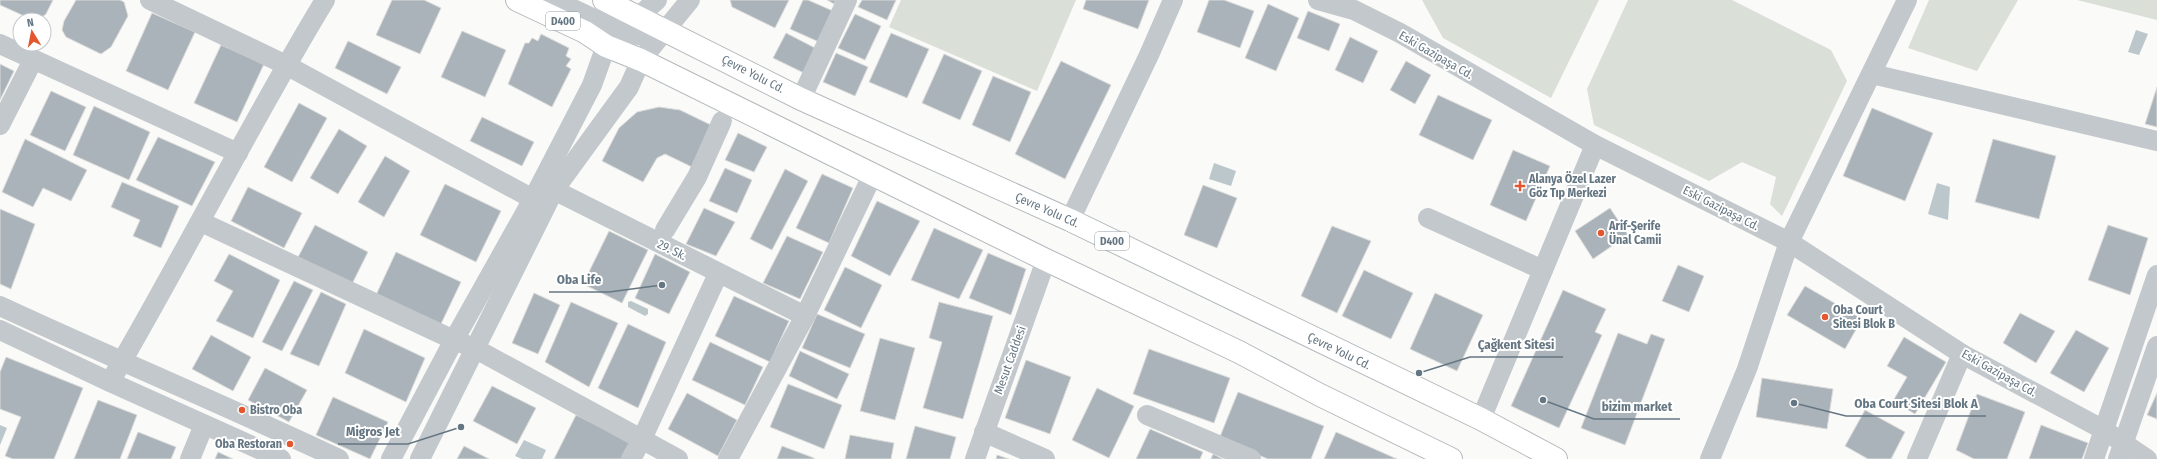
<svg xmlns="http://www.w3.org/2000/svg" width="2157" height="459" viewBox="0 0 2157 459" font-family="'Fira Sans Condensed',sans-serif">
<rect width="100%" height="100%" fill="#fafaf8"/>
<g fill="#dadfd7">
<path d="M901 0H1076L1037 91 889 27Z"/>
<path d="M1422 0H1599L1551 98 1443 38Z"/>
<path d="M1628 0H1732L1831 50 1847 81 1782 216 1770 204 1776 177 1742 162 1709 181 1594 125 1587 89Z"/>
<path d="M1929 0H2018L1977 71 1908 48Z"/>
<path d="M2077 0H2157V20Z"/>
</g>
<g fill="#bbc7cb">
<path d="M2136 30 2148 34 2139 55 2128 52Z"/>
<path d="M1214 163 1236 171 1231 186 1209 179Z"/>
<path d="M1937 183 1950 187 1948 220 1928 214Z"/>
<path d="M631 301 648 309V314L645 316 628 307V302Z"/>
<path d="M0 425 7 428 0 445Z"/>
<path d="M524 440 546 450 542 459H522L515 456Z"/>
</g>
<g fill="#aab3b9" stroke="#dcdcda">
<path d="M0 0H53L46 14 38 20H33L0 5Z"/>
<path d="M76 0H120L124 2 128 16 111 47 101 54 66 37 62 30 64 21Z"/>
<path d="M392 0H424L441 8 420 54 376 35Z"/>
<path d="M730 0H789L775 28 732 7Z"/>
<path d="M803 0H808L833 11 819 42 790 29Z"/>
<path d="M827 0H836L834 4Z"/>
<path d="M862 0H896L887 20 858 7Z"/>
<path d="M1086 0H1149L1138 29 1083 9Z"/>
<path d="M1209 0H1224L1254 11 1240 48 1197 32Z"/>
<path d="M1268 4 1299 18 1276 71 1245 58Z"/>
<path d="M1308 11 1340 24 1329 51 1297 38Z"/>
<path d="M152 13 195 32 168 90 126 71Z"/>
<path d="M855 14 881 26 865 60 838 48Z"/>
<path d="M462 31 506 50 485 97 441 77Z"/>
<path d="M786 33 817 49 804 73 773 58Z"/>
<path d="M891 33 929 49 907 98 869 82Z"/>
<path d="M541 34 569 48 566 56 571 59 566 66 571 69 552 107 508 84 525 43H529L532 38 538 41Z"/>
<path d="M1350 37 1378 51 1363 83 1335 70Z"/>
<path d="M348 41 401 67 387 94 335 68Z"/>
<path d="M221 45 264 64 237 122 194 103Z"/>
<path d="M836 53 868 67 855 96 823 82Z"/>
<path d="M944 54 982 71 960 120 922 103Z"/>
<path d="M1061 61 1111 85 1065 179 1015 154Z"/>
<path d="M1406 61 1431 75 1415 104 1390 90Z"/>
<path d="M0 64 14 71 0 100Z"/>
<path d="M993 76 1031 92 1010 142 972 125Z"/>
<path d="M2157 87V127L2145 124Z"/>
<path d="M51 91 86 107 65 151 30 135Z"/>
<path d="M1438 95 1492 120 1473 160 1419 135Z"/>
<path d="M299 103 327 118 292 182 264 167Z"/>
<path d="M94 106 150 132 129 180 73 155Z"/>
<path d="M659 107 680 110 713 126 692 167 665 154 657 158 643 182 602 161 619 128 637 112Z"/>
<path d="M1872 108 1933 133 1905 201 1843 176Z"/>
<path d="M482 117 534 142 522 166 470 141Z"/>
<path d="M339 129 367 146 338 194 310 178Z"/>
<path d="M738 133 767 147 754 172 725 160Z"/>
<path d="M158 137 215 162 192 206 136 180Z"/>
<path d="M25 139 87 170 71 201 43 188 33 207 2 192Z"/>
<path d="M1993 139 2056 156 2039 219 1975 202Z"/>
<path d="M1513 150 1550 166 1526 221 1490 205Z"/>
<path d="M385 156 410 171 384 217 358 202Z"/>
<path d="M725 168 752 180 737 213 709 201Z"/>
<path d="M785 169 808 181 772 250 750 239Z"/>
<path d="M822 174 853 188 829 243 796 228Z"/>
<path d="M122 182 179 206 161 248 133 236 140 220 111 207Z"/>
<path d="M445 184 501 211 476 262 420 235Z"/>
<path d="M1203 185 1237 198 1217 248 1184 235Z"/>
<path d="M248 187 302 213 284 248 231 221Z"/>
<path d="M877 201 920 221 890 276 851 256Z"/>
<path d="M704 208 735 222 716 256 686 244Z"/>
<path d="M1610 208 1628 235 1593 259 1575 231Z"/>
<path d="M0 209 35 224 11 289 0 284Z"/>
<path d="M315 225 368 252 351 286 297 259Z"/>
<path d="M2108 225 2148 238 2130 295 2088 280Z"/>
<path d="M1332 226 1371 241 1337 313 1301 296Z"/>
<path d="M934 228 983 250 959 299 911 280Z"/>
<path d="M609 231 648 250 622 303 583 284Z"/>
<path d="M787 236 823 252 800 299 763 283Z"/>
<path d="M396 252 461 282 440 326 376 295Z"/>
<path d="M988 253 1026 269 1011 315 969 298Z"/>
<path d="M229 254 280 280 253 338 216 321 233 291 214 281Z"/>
<path d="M655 254 690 272 669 314 635 298Z"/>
<path d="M1678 265 1704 276 1689 312 1662 301Z"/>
<path d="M845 267 882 285 861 328 824 310Z"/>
<path d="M1364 270 1413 293 1391 339 1342 316Z"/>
<path d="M294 281 313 290 282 351 262 342Z"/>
<path d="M1805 286 1862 319 1845 349 1787 315Z"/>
<path d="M1563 290 1606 309 1595 332 1602 335 1559 428 1511 406Z"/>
<path d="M321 292 346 304 319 366 290 354Z"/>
<path d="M534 293 560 305 538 354 512 343Z"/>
<path d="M1435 293 1483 315 1457 371 1410 349Z"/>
<path d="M734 296 789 321 770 362 715 336Z"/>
<path d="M571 302 618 323 589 387 545 362Z"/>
<path d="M939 302 993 316 963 419 923 408 942 342 929 338Z"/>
<path d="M2020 313 2055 331 2036 363 2003 343Z"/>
<path d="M817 314 865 334 850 368 802 348Z"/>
<path d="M628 324 666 342 638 408 598 388Z"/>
<path d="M364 329 425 358 406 402 345 373Z"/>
<path d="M2076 330 2109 348 2084 392 2050 373Z"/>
<path d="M1618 333 1647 344 1651 334 1665 339 1625 445 1581 428Z"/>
<path d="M211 335 251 357 233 391 192 369Z"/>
<path d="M1904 337 1946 362 1915 414 1893 401 1907 377 1887 366Z"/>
<path d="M880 338 915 348 895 420 860 411Z"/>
<path d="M710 342 763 367 745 405 692 380Z"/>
<path d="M1149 349 1230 378 1214 423 1133 394Z"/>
<path d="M800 351 849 374 837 399 789 376Z"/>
<path d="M6 357 83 388 54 459H13L5 456 21 417 0 409V372Z"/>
<path d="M1026 360 1071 377 1050 434 1005 418Z"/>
<path d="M265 368 307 390 289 422 248 400Z"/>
<path d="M1762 378 1833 389 1827 429 1756 417Z"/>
<path d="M788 384 842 405 824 449 770 427Z"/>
<path d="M492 386 536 408 517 444 473 421Z"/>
<path d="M1097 388 1134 406 1109 458 1072 440Z"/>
<path d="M1238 392 1324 426 1311 459H1268L1219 439Z"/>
<path d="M687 393 737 420 718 456 668 429Z"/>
<path d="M2157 393V419L2147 415Z"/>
<path d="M1977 394 2025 412 2007 459H1974L1956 450Z"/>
<path d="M333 397 388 422 370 459 316 435Z"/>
<path d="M98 400 137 415 120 459H74Z"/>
<path d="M1865 410 1905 432 1891 459H1868L1845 446Z"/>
<path d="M576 415 631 442 621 459H554Z"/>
<path d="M2041 425 2088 443 2082 459H2029Z"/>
<path d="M915 426 956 437 950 459H906Z"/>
<path d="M1150 429 1203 452 1200 459H1136Z"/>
<path d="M138 432 176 447 171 459H127Z"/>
<path d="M1336 432 1397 459H1324Z"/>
<path d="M850 435 894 443 891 459H845Z"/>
<path d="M464 446 489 459H457Z"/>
<path d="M782 446 814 458V459H777Z"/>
<path d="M218 452 233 459H215Z"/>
<path d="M1213 454 1223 459H1211Z"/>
<path d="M997 455 1009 459H996Z"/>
</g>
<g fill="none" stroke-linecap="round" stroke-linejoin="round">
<defs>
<g id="highway">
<path d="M517 0 585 32 606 46 641 60 1046 260 1239 352 1320 395 1451 459"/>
<path d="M604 0 801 99 1070 220 1481 419 1556 459"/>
</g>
</defs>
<use href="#highway" stroke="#b4b9bd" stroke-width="24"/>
<g stroke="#c3c8cc" stroke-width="20">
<path d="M150 0 286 65 544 205"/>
<path d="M554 0 622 32 643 36 665 31"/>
<path d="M1318 0 1354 10 1400 33 1595 145 1789 242 1962 354 2104 430 2147 459"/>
<path d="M0 44 238 153"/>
<path d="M1872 74 2157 141"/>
<path d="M801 99 847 0"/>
<path d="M0 125 33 60"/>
<path d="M542 184 805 316"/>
<path d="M1428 218 1543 270"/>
<path d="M1070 220 1149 55 1173 0"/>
<path d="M201 222 454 340 474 348 678 459"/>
<path d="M665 230 697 177 722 121"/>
<path d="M0 306C112 358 227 406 339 459"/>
<path d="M0 330 110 382 281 459"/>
<path d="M110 382C184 256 249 125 325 0"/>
<path d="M1147 415 1251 459"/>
<path d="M1481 419 1595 145"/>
<path d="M984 432 1045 459"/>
<path d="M190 459 204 425"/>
<path d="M391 459 454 340 533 199 592 85 606 46 657 0"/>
<path d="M420 459 554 190 629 87 641 60 690 0"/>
<path d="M631 459 642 439 718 274"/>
<path d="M728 459 805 316 873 174"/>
<path d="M975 459 1046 260"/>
<path d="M1710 459 1747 369 1789 242 1907 0"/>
<path d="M1917 459 1962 354"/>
<path d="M2094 459 2157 275"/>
<path d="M2118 459 2157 346"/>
</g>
<use href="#highway" stroke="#fff" stroke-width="22"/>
</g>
<g fill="#e4572e" stroke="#fff" stroke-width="1.5">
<path d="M1518 180h4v4h4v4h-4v4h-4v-4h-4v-4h4z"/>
<circle cx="1601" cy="233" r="4"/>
<circle cx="1825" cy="317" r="4"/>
<circle cx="242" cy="410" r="4"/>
<circle cx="290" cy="444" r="4"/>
</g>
<g text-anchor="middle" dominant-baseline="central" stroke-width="4" stroke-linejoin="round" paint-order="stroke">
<g fill="#fff" stroke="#939fa8" stroke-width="1">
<rect x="546" y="12" width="34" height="18" rx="3"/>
<rect x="1095" y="232" width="34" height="18" rx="3"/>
</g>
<g font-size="11" font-weight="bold" fill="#657683">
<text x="563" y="21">D400</text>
<text x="1112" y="241">D400</text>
</g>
<g font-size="12" fill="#657683" stroke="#fff">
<text transform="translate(1436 55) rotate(30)">Eski Gazipaşa Cd.</text>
<text transform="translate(753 74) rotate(27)">Çevre Yolu Cd.</text>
<text transform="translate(1721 208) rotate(27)">Eski Gazipaşa Cd.</text>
<text transform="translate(1047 210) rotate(24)">Çevre Yolu Cd.</text>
<text transform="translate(672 250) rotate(27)">29. Sk.</text>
<text transform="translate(1339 351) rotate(26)">Çevre Yolu Cd.</text>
<text transform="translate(1010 360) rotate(-70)">Mesut Caddesi</text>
<text transform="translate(1999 373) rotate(29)">Eski Gazipaşa Cd.</text>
</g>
<g font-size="12" font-weight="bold" fill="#657683" stroke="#fff" text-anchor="start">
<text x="1529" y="179">Alanya Özel Lazer<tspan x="1529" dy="14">Göz Tıp Merkezi</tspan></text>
<text x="1609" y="226">Arif-Şerife<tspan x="1609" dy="14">Ünal Camii</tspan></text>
<text x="1833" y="310">Oba Court<tspan x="1833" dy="14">Sitesi Blok B</tspan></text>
<text x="250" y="410">Bistro Oba</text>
<text x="282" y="444" text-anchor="end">Oba Restoran</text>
</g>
</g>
<path fill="none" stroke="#657683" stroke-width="1.5" d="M662 285L609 292H549M1419 373L1470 357H1563M1794 403L1846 416H1986M1543 400L1594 419H1680M461 427L408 444H338"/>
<g fill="#657683" stroke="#fff" stroke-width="1.5">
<circle cx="662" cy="285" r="4"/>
<circle cx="1419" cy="373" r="4"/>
<circle cx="1794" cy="403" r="4"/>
<circle cx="1543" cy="400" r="4"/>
<circle cx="461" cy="427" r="4"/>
</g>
<g font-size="13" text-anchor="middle" font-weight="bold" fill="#657683" stroke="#fff" stroke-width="4" stroke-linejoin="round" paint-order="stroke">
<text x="579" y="284">Oba Life</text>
<text x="1516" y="349">Çağkent Sitesi</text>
<text x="1916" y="408">Oba Court Sitesi Blok A</text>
<text x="1637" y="411">bizim market</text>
<text x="373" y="436">Migros Jet</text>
</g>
<g transform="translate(32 32) rotate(350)"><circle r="19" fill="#ffffff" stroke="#c1c8cd"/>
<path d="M0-3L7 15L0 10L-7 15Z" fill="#e4572e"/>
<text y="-6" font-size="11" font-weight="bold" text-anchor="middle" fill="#657683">N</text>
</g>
</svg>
